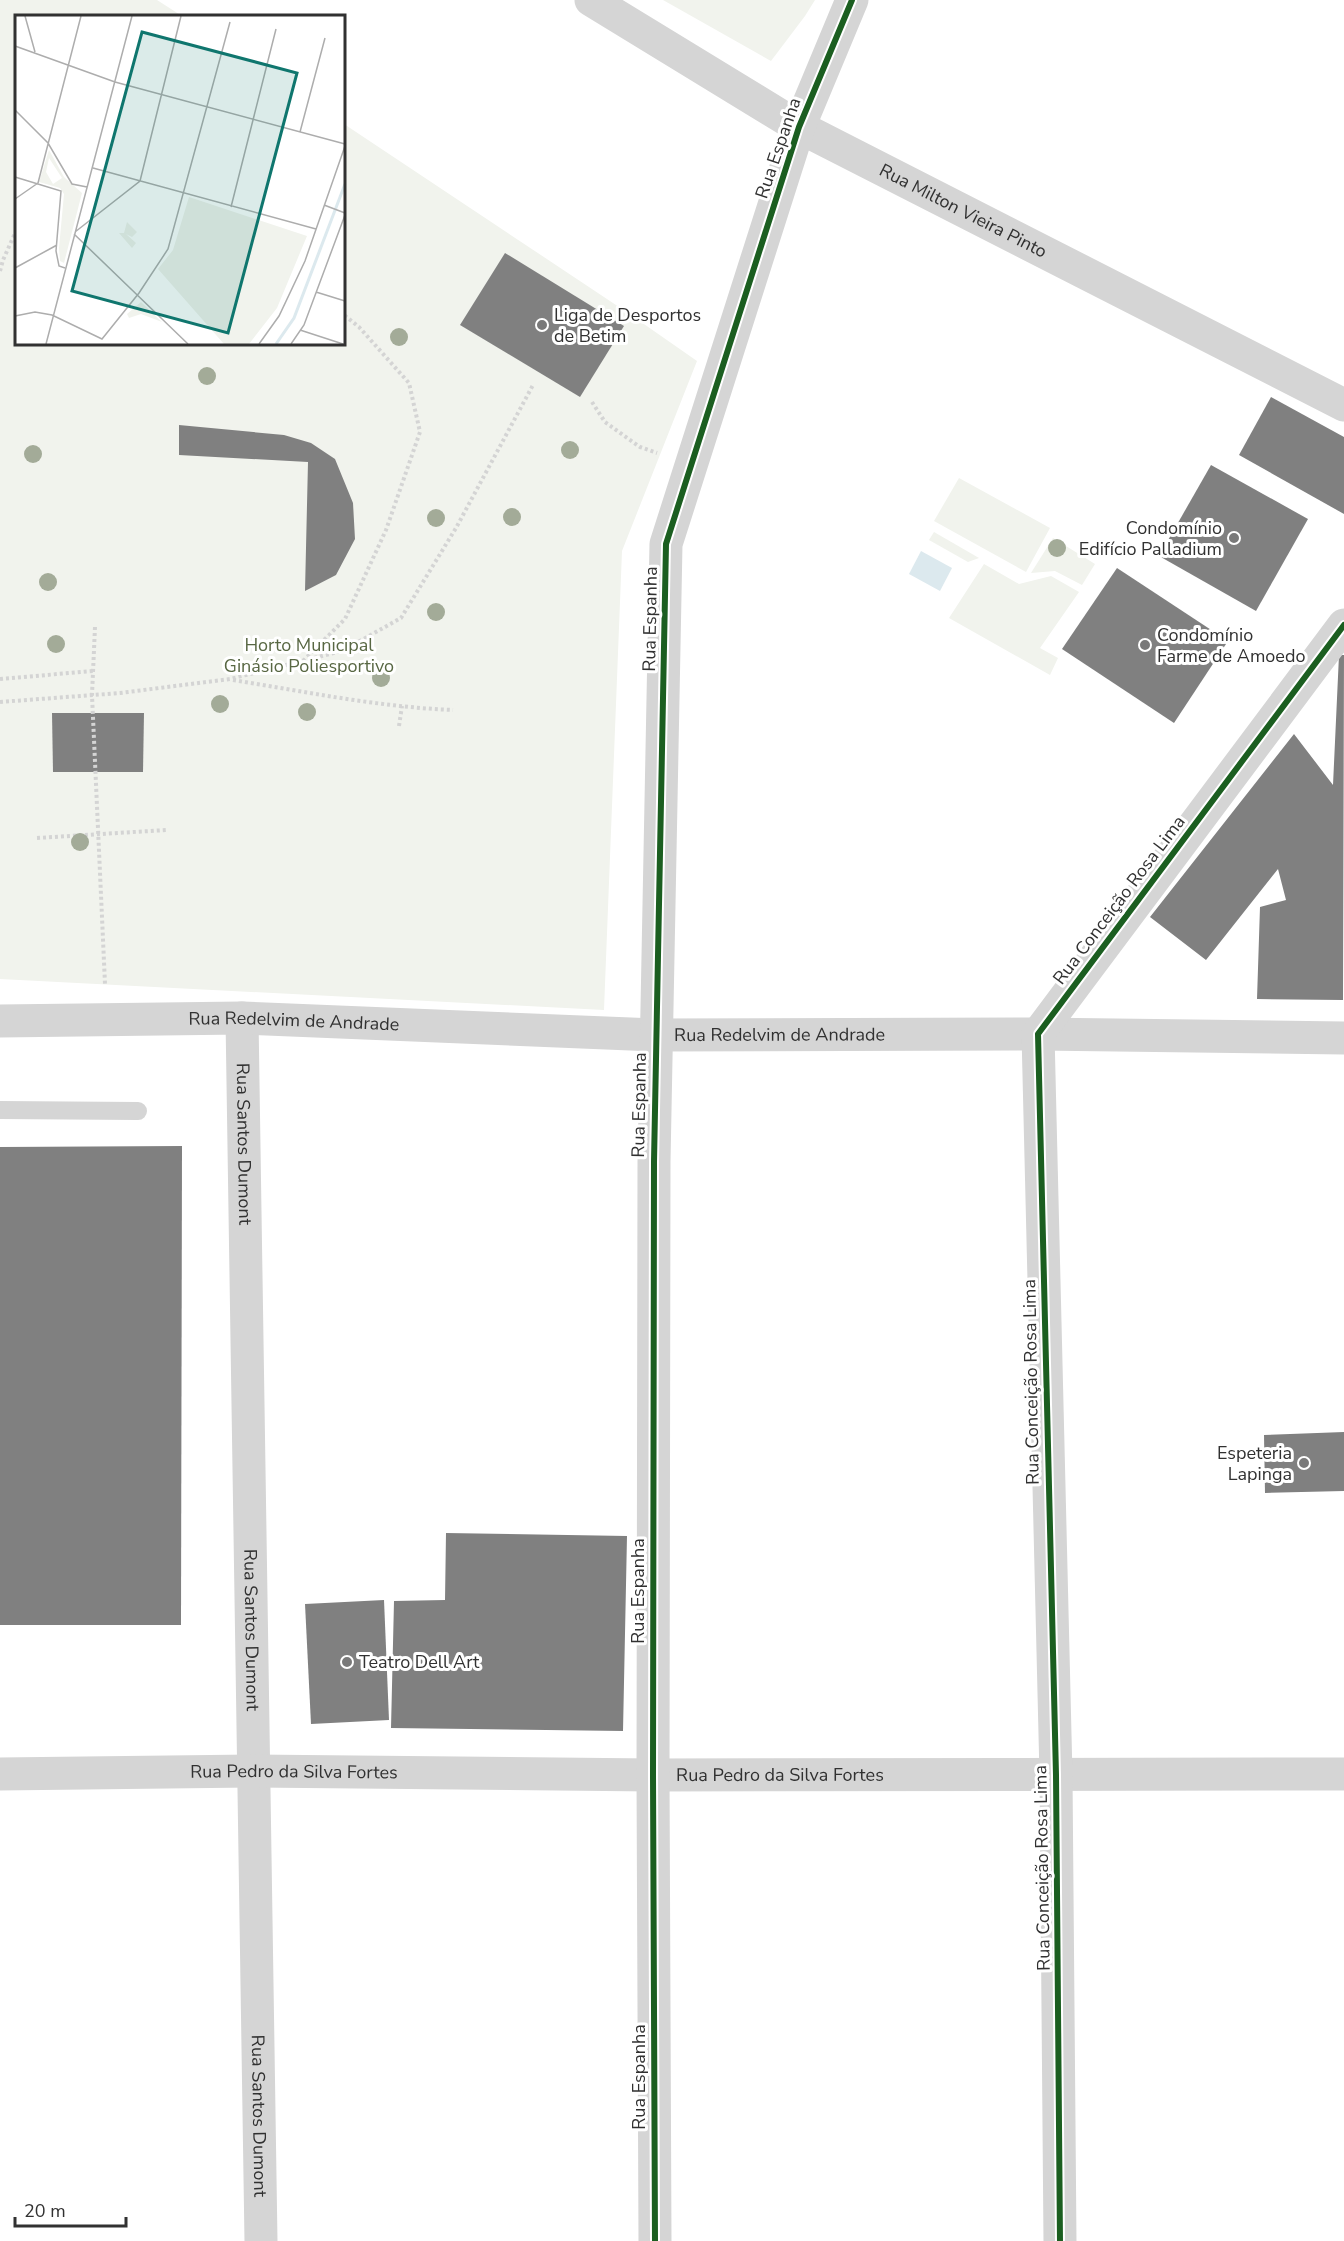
<svg xmlns="http://www.w3.org/2000/svg" width="1344" height="2241" viewBox="0 0 1344 2241" font-family="'Nunito Sans',sans-serif">
<rect width="100%" height="100%" fill="#fff"/>
<g fill="#f1f3ed">
<path d="M0 0H157L182 16H16V344H344V124L631 315 697 361 622 551 604 1010 0 979Z"/>
<path d="M663 0H815L805 16 771 61Z"/>
<path d="M959 478 1050 528 1026 572 934 521Z"/>
<path d="M934 532 979 558 968 562 929 540Z"/>
<path d="M1053 538 1095 564 1082 585 1055 571 1031 573Z"/>
<path d="M984 564 1019 584 1051 576 1079 592 1040 648 1058 658 1050 675 949 618Z"/>
</g>
<path fill="#dce9ee" d="M921 551 952 568 940 591 909 574Z"/>
<g fill="#808080">
<path d="M505 253 624 326 580 397 460 325Z"/>
<path d="M1271 397 1344 437V514L1239 455Z"/>
<path d="M179 425 284 435 311 443 335 459 353 503 355 539 336 575 305 591 308 462 179 455Z"/>
<path d="M1211 465 1308 519 1256 611 1159 556Z"/>
<path d="M1117 568 1228 641 1174 723 1062 649Z"/>
<path d="M1339 655H1344L1343 1000 1257 999 1260 907 1286 900 1278 869 1206 960 1150 917 1294 734 1333 785Z"/>
<path d="M52 713H144L143 772H53Z"/>
<path d="M182 1146 181 1625H0V1147Z"/>
<path d="M1344 1432V1491L1265 1493 1264 1435Z"/>
<path d="M446 1533 627 1536 623 1731 391 1728 394 1601 445 1600Z"/>
<path d="M384 1600 389 1720 311 1724 305 1604Z"/>
</g>
<g fill="none" stroke-linecap="round" stroke-linejoin="round">
<g stroke="#d4d4d4" stroke-width="4" stroke-dasharray="3 3" stroke-linecap="butt">
<path d="M0 271 3 260 16 231"/>
<path d="M592 402 605 422 640 447 657 453"/>
<path d="M95 627 92 695 105 984"/>
<path d="M303 661 345 619 386 530 420 432 409 383 359 327 344 315"/>
<path d="M0 679 93 671"/>
<path d="M233 680C307 692 379 707 453 710"/>
<path d="M0 702 120 693 230 679 342 651 401 618 456 528 533 385"/>
<path d="M399 726 402 706"/>
<path d="M37 838 166 830"/>
</g>
<path stroke="#d5d5d5" stroke-width="18" d="M0 1110 138 1111"/>
<g stroke="#d5d5d5" stroke-width="33">
<path id="s1" d="M591 0 799 127 1344 405"/>
<path id="s2" d="M242 1018 261 2241"/>
<path id="s3" d="M0 1021 242 1018 655 1035 1038 1034 1344 1038"/>
<path id="s4" d="M0 1774 252 1771 653 1775 1344 1774"/>
<path d="M655 2241 653 1775 654 1162 666 544 799 127 852 0"/>
<path d="M1060 2241 1056 1775 1038 1034 1344 625"/>
</g>
<defs>
<g id="cycleway">
<path d="M655 2241 653 1775 654 1162 666 544 799 127 852 0"/>
<path d="M1060 2241 1056 1775 1038 1034 1344 625"/>
</g>
</defs>
<use href="#cycleway" stroke="#fff" stroke-width="10"/>
<use href="#cycleway" stroke="#1b5e20" stroke-width="6"/>
</g>
<g fill="#a3ab98">
<circle cx="399" cy="337" r="9"/>
<circle cx="207" cy="376" r="9"/>
<circle cx="570" cy="450" r="9"/>
<circle cx="33" cy="454" r="9"/>
<circle cx="512" cy="517" r="9"/>
<circle cx="436" cy="518" r="9"/>
<circle cx="1057" cy="548" r="9"/>
<circle cx="48" cy="582" r="9"/>
<circle cx="436" cy="612" r="9"/>
<circle cx="56" cy="644" r="9"/>
<circle cx="381" cy="678" r="9"/>
<circle cx="220" cy="704" r="9"/>
<circle cx="307" cy="712" r="9"/>
<circle cx="80" cy="842" r="9"/>
</g>
<g fill="#797979" stroke="#fff" stroke-width="2">
<circle cx="542" cy="325" r="6"/>
<circle cx="1234" cy="538" r="6"/>
<circle cx="1145" cy="645" r="6"/>
<circle cx="1304" cy="1463" r="6"/>
<circle cx="347" cy="1662" r="6"/>
</g>
<g text-anchor="middle" dominant-baseline="central" stroke-width="6" stroke-linejoin="round" paint-order="stroke">
<g font-size="18" fill="#313131" stroke="#fff">
<text transform="translate(778 148) rotate(-71)">Rua Espanha</text>
<text stroke="none"><textPath href="#s1" startOffset="428">Rua Milton Vieira Pinto</textPath></text>
<text transform="translate(650 619) rotate(-89)">Rua Espanha</text>
<text transform="translate(1119 900) rotate(-53)">Rua Conceição Rosa Lima</text>
<text stroke="none"><textPath href="#s3" startOffset="294">Rua Redelvim de Andrade</textPath></text>
<text stroke="none"><textPath href="#s3" startOffset="780">Rua Redelvim de Andrade</textPath></text>
<text transform="translate(639 1105) rotate(-89)">Rua Espanha</text>
<text stroke="none"><textPath href="#s2" startOffset="126">Rua Santos Dumont</textPath></text>
<text transform="translate(1031 1382) rotate(-91)">Rua Conceição Rosa Lima</text>
<text transform="translate(638 1591) rotate(-90)">Rua Espanha</text>
<text stroke="none"><textPath href="#s2" startOffset="612">Rua Santos Dumont</textPath></text>
<text stroke="none"><textPath href="#s4" startOffset="294">Rua Pedro da Silva Fortes</textPath></text>
<text stroke="none"><textPath href="#s4" startOffset="780">Rua Pedro da Silva Fortes</textPath></text>
<text transform="translate(1042 1868) rotate(-91)">Rua Conceição Rosa Lima</text>
<text transform="translate(639 2077) rotate(-90)">Rua Espanha</text>
<text stroke="none"><textPath href="#s2" startOffset="1098">Rua Santos Dumont</textPath></text>
</g>
<g font-size="18" fill="#313131" stroke="#fff" text-anchor="start">
<text x="554" y="315">Liga de Desportos<tspan x="554" dy="21">de Betim</tspan></text>
<text x="1222" y="528" text-anchor="end">Condomínio<tspan x="1222" dy="21">Edifício Palladium</tspan></text>
<text x="1157" y="635">Condomínio<tspan x="1157" dy="21">Farme de Amoedo</tspan></text>
<text x="1292" y="1453" text-anchor="end">Espeteria<tspan x="1292" dy="21">Lapinga</tspan></text>
<text x="359" y="1662">Teatro Dell Art</text>
</g>
<g font-size="18" fill="#586743" stroke="#fff">
<text x="309" y="645">Horto Municipal<tspan x="309" dy="21">Ginásio Poliesportivo</tspan></text>
</g>
</g>
<g transform="translate(15 15)">
<rect width="330" height="330" fill="#fff"/>
<path d="M34 135 49 162 67 178 49 248 45 246 44 233 49 179 45 173 24 167ZM34 143 47 163 38 169 31 157ZM174 182 292 221 262 293 234 329H209L143 254 158 235ZM112 207 122 217 117 222 111 219 121 228 117 233 104 218H109ZM126 287 147 307 126 299 114 303 112 299Z" fill="#f1f3ed" fill-rule="evenodd"/>
<path fill="none" stroke="#dce9ee" stroke-width="3" d="M261 329 279 303 330 169"/>
<path fill="none" stroke="#adadad" stroke-width="1.5" d="M10 1 20 37M0 31 100 67 330 129M0 95 33 128 57 169 72 172M285 117 310 23M78 153 301 214M0 162 46 176 41 236 44 251 50 253M23 168 66 1M0 184 23 168M309 190 330 198M216 192 261 14M60 217 125 166 166 1M59 219 173 329M0 253 42 230M301 277 330 286M0 301 20 297 37 300 87 324 124 278 153 234 215 7M285 315 328 329M31 329 117 1M244 329 264 301 290 246 330 131M276 329 289 310 330 200"/>
<path fill="#0f766e" fill-opacity="0.15" stroke="#0f766e" stroke-width="3" d="M127 17 282 58 213 318 57 276Z"/>
<rect width="330" height="330" fill="none" stroke="#313131" stroke-width="3"/>
</g>
<path d="M15 2217v9h111v-9" fill="none" stroke="#313131" stroke-width="3"/>
<text x="24" y="2217" font-size="18" fill="#313131" stroke="#ffffff" stroke-width="4.5" paint-order="stroke">20 m</text>
</svg>
